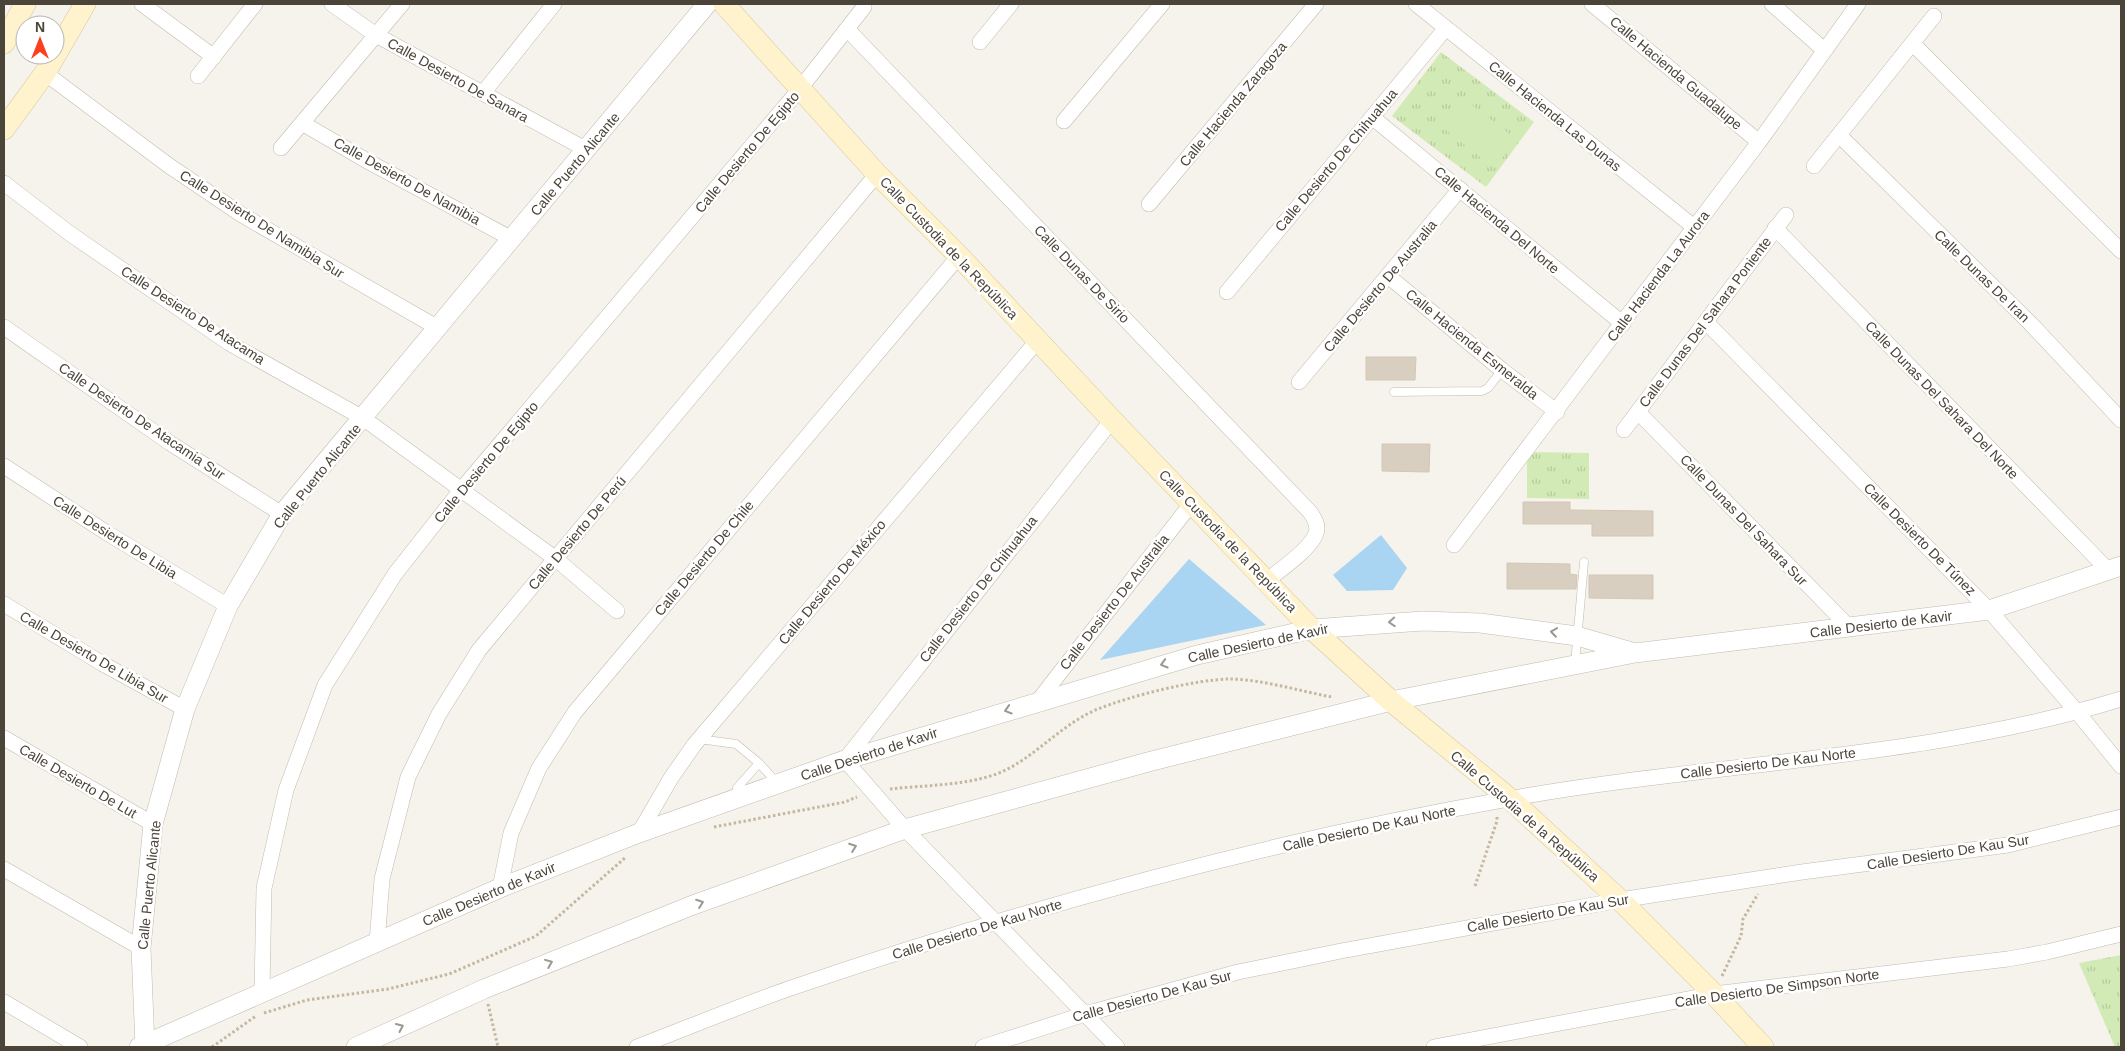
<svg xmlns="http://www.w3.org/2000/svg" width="2125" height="1051" viewBox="0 0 2125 1051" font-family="Arial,sans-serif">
<defs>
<pattern id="grass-tufts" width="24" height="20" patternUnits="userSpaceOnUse" patternTransform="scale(1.25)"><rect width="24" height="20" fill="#d2eab5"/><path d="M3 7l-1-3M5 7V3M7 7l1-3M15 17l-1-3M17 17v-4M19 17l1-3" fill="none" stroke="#b6ca9c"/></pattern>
</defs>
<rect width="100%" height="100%" fill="#f6f3ec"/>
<g fill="url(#grass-tufts)">
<path d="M1441 52 1534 122 1486 187 1392 116Z"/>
<path d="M1527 452 1589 453V499L1527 498Z"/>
<path d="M2121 955V1047H2115L2079 963Z"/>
</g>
<path fill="#d2eab5" d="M1464 99 1517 140 1494 168 1442 127Z"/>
<g fill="#a9d4f2">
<path d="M1381 535 1407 568 1393 590 1347 591 1333 575Z"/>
<path d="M1189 559 1266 625 1100 660Z"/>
</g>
<g fill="#d8cfc1" stroke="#d3c7b4">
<path d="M1366 357H1416L1415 380H1366Z"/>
<path d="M1382 444H1430L1429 472 1382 471Z"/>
<path d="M1523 502H1570V510L1653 511V536H1592V524H1523Z"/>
<path d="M1507 563 1570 564V574L1577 575 1576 589H1507Z"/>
<path d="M1589 575H1653V599L1589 598Z"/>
</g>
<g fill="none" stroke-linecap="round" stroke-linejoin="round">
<defs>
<g id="service">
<path d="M1394 392 1482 391 1488 388 1502 370"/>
<path d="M1575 664 1584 562"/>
<path d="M699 739 736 744 759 763"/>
<path d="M736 797 737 788 759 763 778 784"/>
</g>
<g id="minor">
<path d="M142 4 214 57"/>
<path d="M332 4 376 35 587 150"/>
<path d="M1416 4 1694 227"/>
<path d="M1592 4 1759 142"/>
<path d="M1772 4 1824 50"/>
<path d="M847 29 1310 512C1314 518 1319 525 1316 533 1312 548 1279 571 1266 581"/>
<path d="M980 42 1011 4"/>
<path d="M1913 44 2121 251"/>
<path d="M45 73 168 165 242 215 438 328"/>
<path d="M198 76 255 4"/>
<path d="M483 93 554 4"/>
<path d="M1372 117 1623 324"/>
<path d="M1064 121 1162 4"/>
<path d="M302 123 369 162 512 239"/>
<path d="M1839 135 2031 324 2121 420"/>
<path d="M281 148 402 4"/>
<path d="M1814 166 1934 16"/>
<path d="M4 183 69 233 229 343 363 418 556 559 617 611"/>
<path d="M1149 204 1316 4"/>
<path d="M1775 228 2109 571"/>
<path d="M1388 276 1502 370 1557 412"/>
<path d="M1227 292 1446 28"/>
<path d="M1707 323 1989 610 2078 713 2121 766"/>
<path d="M4 327 170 443 282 514"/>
<path d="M1299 382 1460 189"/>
<path d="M1638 412 1850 628"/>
<path d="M1112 420 845 760 905 829 1117 1047"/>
<path d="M1624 430 1786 215"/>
<path d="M4 466 107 533 228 606"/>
<path d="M1454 545 1759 142 1858 4"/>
<path d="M4 604 103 664 185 709"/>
<path d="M1038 701 1191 504"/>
<path d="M4 738 153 824"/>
<path d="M639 833 671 778 694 745 1038 340"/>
<path d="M4 869 141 948"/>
<path d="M500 888 511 833 539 768 575 712 959 256"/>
<path d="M377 943 382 879 408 777 439 714 479 650 877 174"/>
<path d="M262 991 264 888 286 790 325 685 395 574 461 490 799 90 864 7"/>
<path d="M4 1002 80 1047"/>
<path d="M637 1047C687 1028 737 1007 788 989 1022 909 1263 842 1508 799 1711 762 1923 760 2121 699"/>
<path d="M983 1047 1085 1014 1238 972 1341 951 1620 900 1802 872 2008 845 2121 817"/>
<path d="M1434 1047 1714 994 2008 959 2047 952 2121 934"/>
</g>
<g id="tertiary">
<path d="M139 1047 500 888 639 833 845 760 1197 655 1312 629 1423 621 1480 623 1577 636 1632 652"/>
<path d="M145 1047 141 948 153 824 185 709 228 606 282 514 707 4"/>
<path d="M356 1047 484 989 693 905 905 829 1148 762 1391 701 1635 653 1989 610 2121 566"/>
</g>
<g id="secondary">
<path d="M724 4 877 174 959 256 1112 420 1312 629 1391 701 1509 798 1620 900 1714 994 1763 1047"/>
<path d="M4 43 25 4"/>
<path d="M4 129 45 73 85 4"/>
</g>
</defs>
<use href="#service" stroke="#c2bbae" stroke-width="9"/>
<use href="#minor" stroke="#c2bbae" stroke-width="16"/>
<use href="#tertiary" stroke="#c2bbae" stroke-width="20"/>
<use href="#secondary" stroke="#d6c79b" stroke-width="22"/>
<g stroke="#c4b79f" stroke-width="3" stroke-dasharray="2.5 2.5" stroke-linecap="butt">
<path d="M890 789C925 785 965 786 999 773 1035 758 1061 724 1098 709 1130 696 1197 679 1231 679 1265 680 1299 691 1332 697"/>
<path d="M714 827 845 802 857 797"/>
<path d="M1475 886 1497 821V816"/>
<path d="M1722 976 1741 936 1743 919 1758 894"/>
<path d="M488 1004 498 1047"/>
<path d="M264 1013 307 1000 388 989 449 974 536 936 626 857"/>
<path d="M212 1047 256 1016"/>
</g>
<use href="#service" stroke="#fff" stroke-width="8"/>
<use href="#minor" stroke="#fff" stroke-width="15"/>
<use href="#tertiary" stroke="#fff" stroke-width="19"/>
<use href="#secondary" stroke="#fff3cd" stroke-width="21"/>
</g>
<defs><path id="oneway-chevron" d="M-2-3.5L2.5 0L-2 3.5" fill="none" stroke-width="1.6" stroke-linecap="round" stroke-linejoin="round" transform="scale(1.25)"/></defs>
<g stroke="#9c9892">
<use href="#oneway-chevron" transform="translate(1392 622) rotate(176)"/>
<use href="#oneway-chevron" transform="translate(1554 632) rotate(-172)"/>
<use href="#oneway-chevron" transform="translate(1164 664) rotate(164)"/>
<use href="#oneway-chevron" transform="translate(1008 710) rotate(163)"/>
<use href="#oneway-chevron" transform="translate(853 847) rotate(-20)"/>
<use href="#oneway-chevron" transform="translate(700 903) rotate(-20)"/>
<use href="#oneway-chevron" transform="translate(549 963) rotate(-22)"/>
<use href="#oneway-chevron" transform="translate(400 1027) rotate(-24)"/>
</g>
<g text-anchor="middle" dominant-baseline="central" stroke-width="5" stroke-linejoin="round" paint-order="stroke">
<g font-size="14" fill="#4b4439" stroke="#fff">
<text transform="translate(1676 73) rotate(40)">Calle Hacienda Guadalupe</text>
<text transform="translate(458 80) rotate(29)">Calle Desierto De Sanara</text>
<text transform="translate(1233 104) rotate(-50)">Calle Hacienda Zaragoza</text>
<text transform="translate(1555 116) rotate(39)">Calle Hacienda Las Dunas</text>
<text transform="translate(747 152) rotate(-50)">Calle Desierto De Egipto</text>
<text transform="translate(1336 160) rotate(-50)">Calle Desierto De Chihuahua</text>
<text transform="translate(575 164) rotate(-50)">Calle Puerto Alicante</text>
<text transform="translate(407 181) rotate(29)">Calle Desierto De Namibia</text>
<text transform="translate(1497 220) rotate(40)">Calle Hacienda Del Norte</text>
<text transform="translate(262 224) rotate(32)">Calle Desierto De Namibia Sur</text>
<text transform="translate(949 248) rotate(46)">Calle Custodia de la República</text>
<text transform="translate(1082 274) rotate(46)">Calle Dunas De Sirio</text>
<text transform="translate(1658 276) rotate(-53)">Calle Hacienda La Aurora</text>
<text transform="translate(1982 276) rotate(44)">Calle Dunas De Iran</text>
<text transform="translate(1380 286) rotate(-50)">Calle Desierto De Australia</text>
<text transform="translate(193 315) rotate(33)">Calle Desierto De Atacama</text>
<text transform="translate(1705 322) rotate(-53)">Calle Dunas Del Sahara Poniente</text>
<text transform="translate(1472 344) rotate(39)">Calle Hacienda Esmeralda</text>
<text transform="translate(1942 400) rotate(46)">Calle Dunas Del Sahara Del Norte</text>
<text transform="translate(142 421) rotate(34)">Calle Desierto De Atacamia Sur</text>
<text transform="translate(486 462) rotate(-50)">Calle Desierto De Egipto</text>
<text transform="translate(317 476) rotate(-51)">Calle Puerto Alicante</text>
<text transform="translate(1744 520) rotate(46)">Calle Dunas Del Sahara Sur</text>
<text transform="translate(577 533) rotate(-50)">Calle Desierto De Perú</text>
<text transform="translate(115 537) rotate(32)">Calle Desierto De Libia</text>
<text transform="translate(1920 539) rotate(45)">Calle Desierto De Túnez</text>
<text transform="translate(1228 541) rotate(46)">Calle Custodia de la República</text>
<text transform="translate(704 558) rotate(-50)">Calle Desierto De Chile</text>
<text transform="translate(832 582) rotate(-50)">Calle Desierto De México</text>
<text transform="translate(978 589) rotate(-52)">Calle Desierto De Chihuahua</text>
<text transform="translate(1114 602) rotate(-52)">Calle Desierto De Australia</text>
<text transform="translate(1881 624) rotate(-7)">Calle Desierto de Kavir</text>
<text transform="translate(1258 643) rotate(-12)">Calle Desierto de Kavir</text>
<text transform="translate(94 657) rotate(30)">Calle Desierto De Libia Sur</text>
<text transform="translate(869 754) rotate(-18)">Calle Desierto de Kavir</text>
<text transform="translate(1768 763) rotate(-7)">Calle Desierto De Kau Norte</text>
<text transform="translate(78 781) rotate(30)">Calle Desierto De Lut</text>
<text transform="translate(1525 816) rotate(41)">Calle Custodia de la República</text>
<text transform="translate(1369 828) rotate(-12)">Calle Desierto De Kau Norte</text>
<text transform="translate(1948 852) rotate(-9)">Calle Desierto De Kau Sur</text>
<text transform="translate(149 885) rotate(-84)">Calle Puerto Alicante</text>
<text transform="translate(489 894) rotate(-23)">Calle Desierto de Kavir</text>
<text transform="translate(1548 913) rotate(-10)">Calle Desierto De Kau Sur</text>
<text transform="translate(977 929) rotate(-17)">Calle Desierto De Kau Norte</text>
<text transform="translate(1777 988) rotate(-8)">Calle Desierto De Simpson Norte</text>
<text transform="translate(1152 996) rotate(-15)">Calle Desierto De Kau Sur</text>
</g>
</g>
<rect width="2125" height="1051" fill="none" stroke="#4b4439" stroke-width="10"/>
<g transform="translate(40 40)"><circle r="24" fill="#ffffff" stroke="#b7b4b0"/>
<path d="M0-4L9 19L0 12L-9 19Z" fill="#fc3f1d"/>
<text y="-8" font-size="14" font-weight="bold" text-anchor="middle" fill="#4b4439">N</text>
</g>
</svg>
